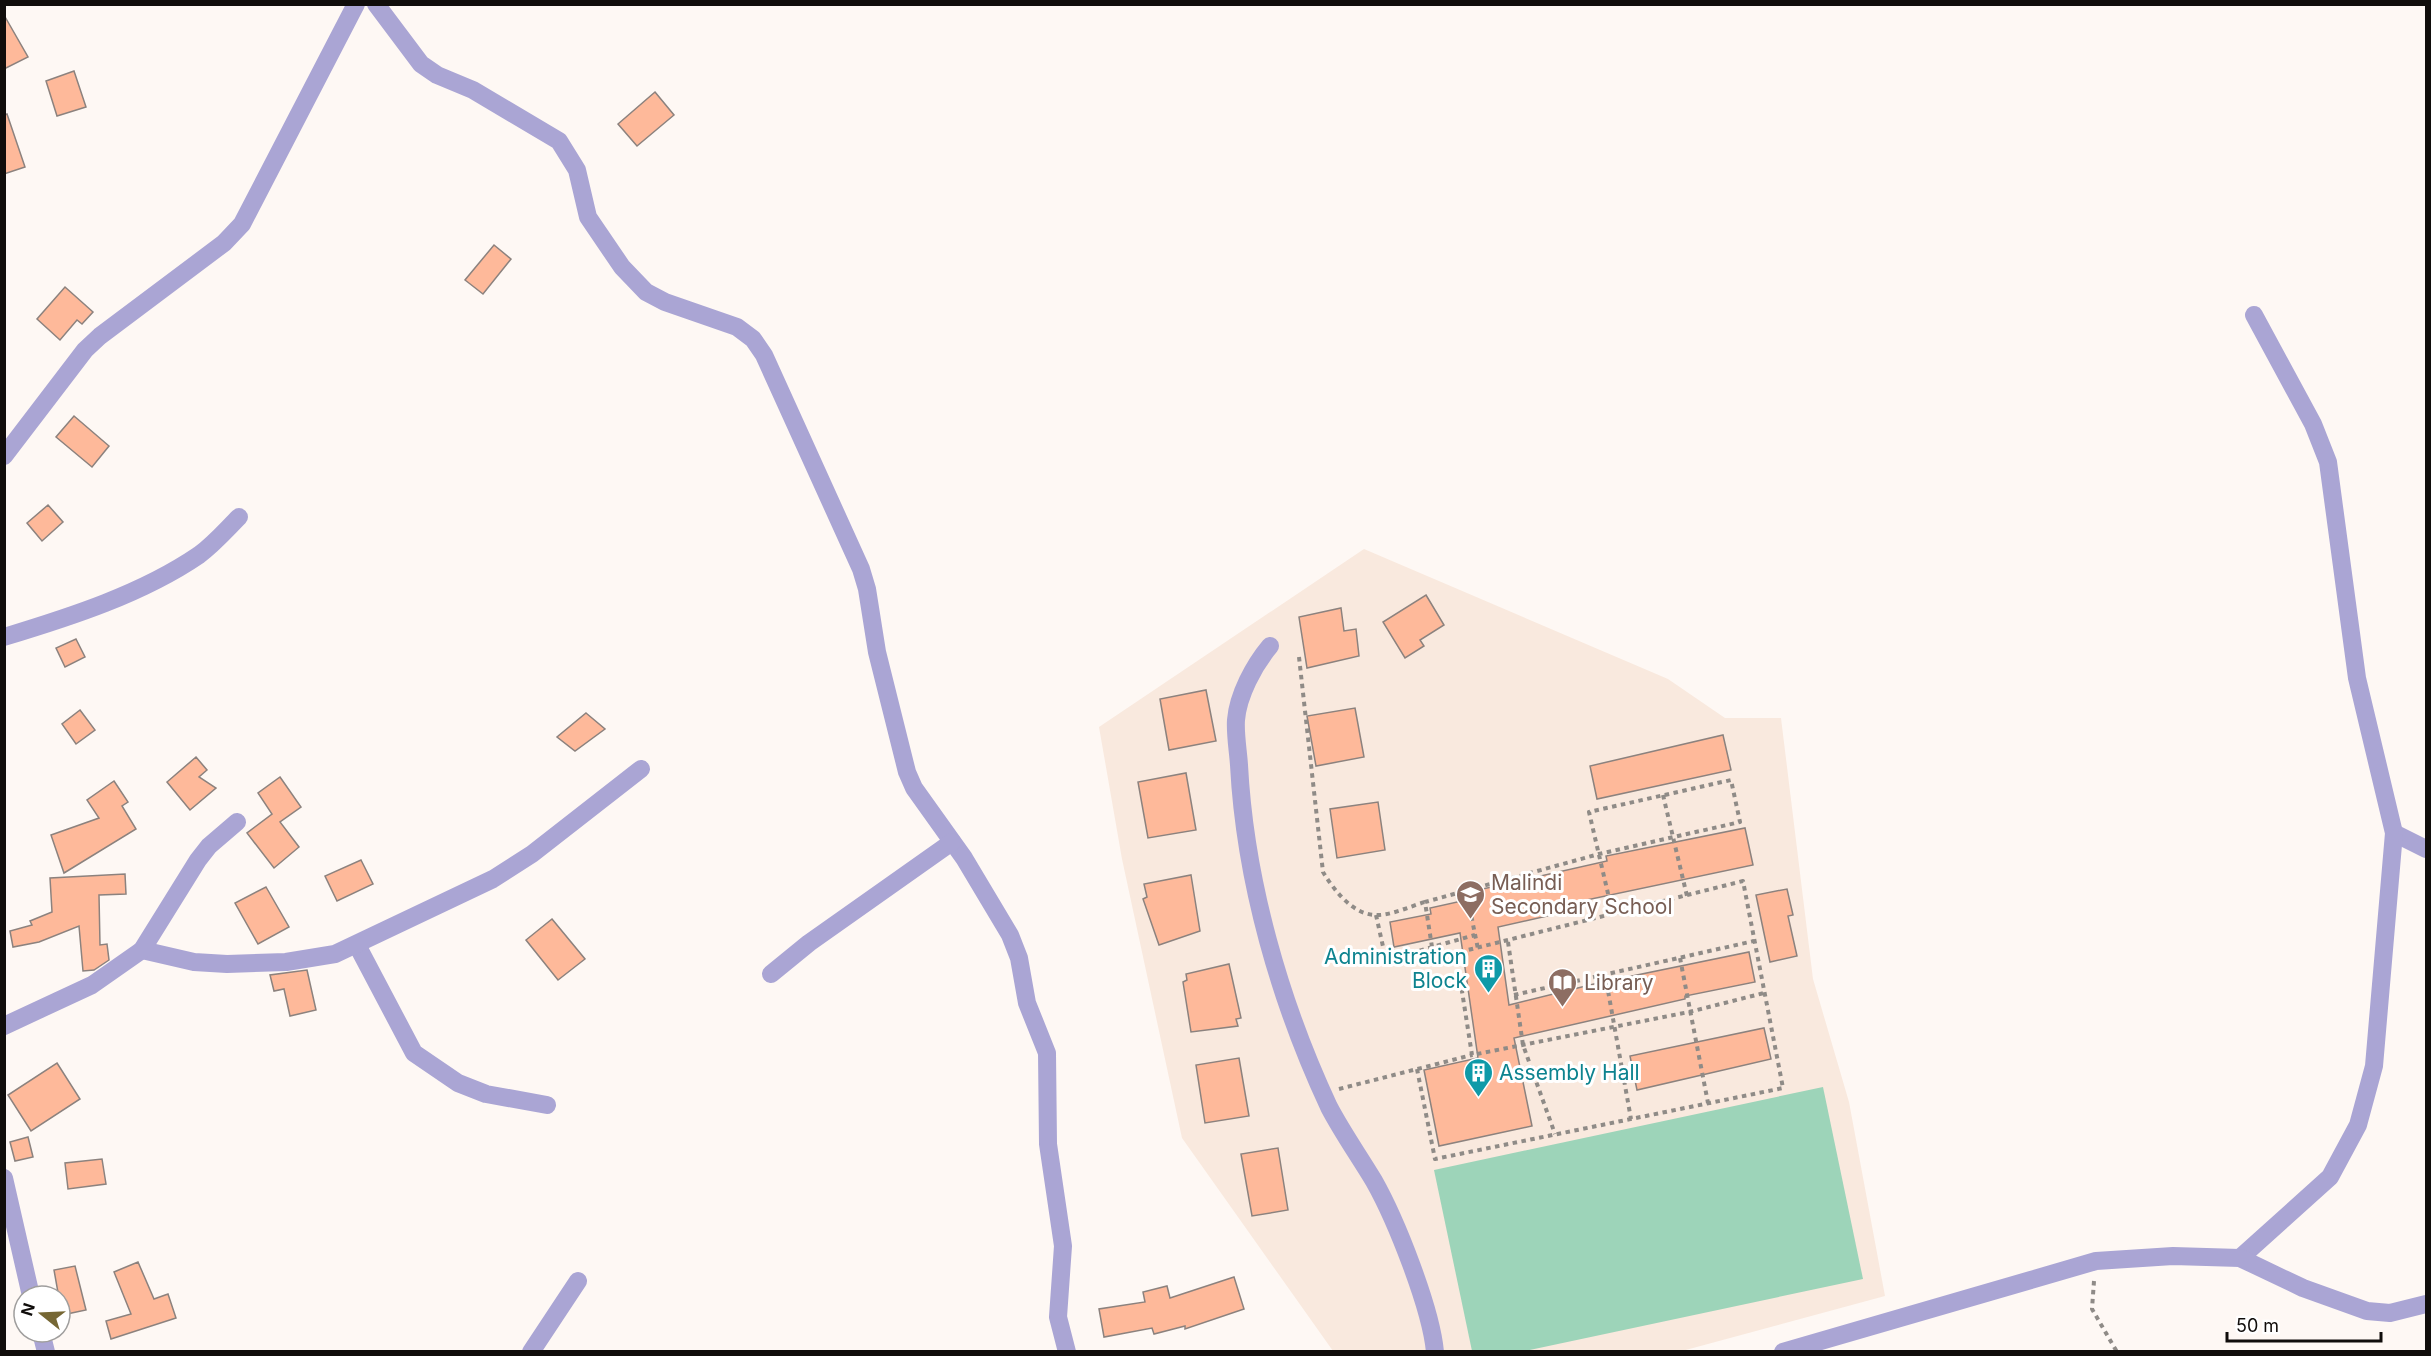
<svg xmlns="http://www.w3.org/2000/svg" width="2431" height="1356" viewBox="0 0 2431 1356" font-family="Inter,sans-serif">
<rect width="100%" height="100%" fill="#fef8f4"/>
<path fill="#f9e9de" d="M1364 549 1668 679 1725 718H1781L1813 979 1849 1102 1885 1296 1682 1351H1333L1182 1138 1122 859 1099 727Z"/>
<path fill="#9dd4b9" d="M1823 1087 1863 1279 1525 1351H1472L1434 1170Z"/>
<g fill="#feb99a" stroke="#8c827e" stroke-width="1.5">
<path d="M4 15 28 57 4 69Z"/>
<path d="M74 71 86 107 57 116 46 81Z"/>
<path d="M655 92 674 115 637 146 618 124Z"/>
<path d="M7 114 25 167 4 174V115Z"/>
<path d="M494 245 511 259 483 294 465 280Z"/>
<path d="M65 287 93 312 82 324 77 320 60 340 37 319Z"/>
<path d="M74 416 109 446 92 467 56 437Z"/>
<path d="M48 505 63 522 42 541 27 523Z"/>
<path d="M1426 595 1444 625 1420 640 1424 646 1405 658 1383 622Z"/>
<path d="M1341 608 1344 631 1356 629 1359 656 1307 668 1299 617Z"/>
<path d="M76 639 85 657 65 667 56 648Z"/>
<path d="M1206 690 1216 741 1169 750 1160 699Z"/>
<path d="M1355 708 1364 757 1316 766 1307 716Z"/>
<path d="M80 710 95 730 76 744 62 724Z"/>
<path d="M586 713 605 729 575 751 557 737Z"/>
<path d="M1723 735 1731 770 1597 799 1590 766Z"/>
<path d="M196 757 207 770 199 777 216 788 190 810 167 782Z"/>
<path d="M1186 773 1196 830 1148 838 1138 782Z"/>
<path d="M280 777 301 807 280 822 299 847 274 868 247 833 272 814 258 793Z"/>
<path d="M114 781 128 802 122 806 136 829 64 873 51 835 99 818 87 800Z"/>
<path d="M1378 802 1385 850 1337 858 1330 809Z"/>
<path d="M1745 828 1753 865 1572 903 1574 910 1498 927 1509 1005 1598 983 1749 952 1755 982 1685 996V999L1514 1038 1532 1126 1439 1146 1424 1070 1478 1058 1460 933 1394 947 1390 922 1431 914 1430 908 1480 897 1478 890 1607 861 1606 856Z"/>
<path d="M361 860 373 884 337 901 325 876Z"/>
<path d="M125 874 126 894 99 895 100 945 107 944 109 960 94 970 83 971 79 926 39 942 13 947 10 931 32 925 30 921 52 912 50 878Z"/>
<path d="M1191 875 1200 931 1159 945 1143 899 1147 897 1144 884Z"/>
<path d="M266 887 289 927 258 944 235 903Z"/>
<path d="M1787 889 1793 915 1788 916 1797 956 1770 962 1756 895Z"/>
<path d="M552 919 585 959 558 980 526 940Z"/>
<path d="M1229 964 1241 1018 1236 1019 1238 1026 1191 1032 1183 982 1187 980 1186 974Z"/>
<path d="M307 970 316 1010 290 1016 284 989 274 991 270 975Z"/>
<path d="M1764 1028 1771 1059 1637 1090 1630 1056Z"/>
<path d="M1239 1058 1249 1116 1205 1123 1196 1065Z"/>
<path d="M57 1063 80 1099 31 1131 8 1095Z"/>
<path d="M28 1137 33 1157 15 1161 10 1142Z"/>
<path d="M1278 1148 1288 1210 1252 1216 1241 1154Z"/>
<path d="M102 1159 106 1184 68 1189 65 1163Z"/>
<path d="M138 1262 154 1299 168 1294 176 1318 111 1339 106 1321 131 1314 114 1272Z"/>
<path d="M75 1266 86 1310 62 1315 54 1270Z"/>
<path d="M1234 1277 1244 1309 1185 1329V1326L1154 1334 1152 1328 1104 1337 1099 1309 1145 1302 1143 1292 1167 1286 1170 1298Z"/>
</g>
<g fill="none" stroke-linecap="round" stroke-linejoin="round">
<g stroke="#8f8b87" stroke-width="4" stroke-dasharray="4.5 4.5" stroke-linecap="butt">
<path d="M1299 657 1323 872C1334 890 1352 914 1375 915 1390 916 1411 906 1425 902"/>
<path d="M1663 795 1687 896"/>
<path d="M1466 890 1478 949"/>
<path d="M1376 915 1386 960 1475 935"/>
<path d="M1508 942 1523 1045 1555 1134"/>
<path d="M1432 947 1425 902 1599 854 1740 822 1731 780 1589 812 1613 915"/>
<path d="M1680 958 1708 1103"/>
<path d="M1605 974 1631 1119"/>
<path d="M1514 995 1754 941"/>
<path d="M1417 1069 1435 1159 1783 1088 1743 881 1456 953 1472 1055 1689 1012 1764 993"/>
<path d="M1339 1089 1472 1055"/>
<path d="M2094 1281 2092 1309 2117 1352"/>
</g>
<g stroke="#aaa5d4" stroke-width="18">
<path d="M376 4 421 64 437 75 473 90 559 141 577 170 588 217 622 267 646 292 665 302 737 327 753 339 764 355 861 569 867 589 877 652 907 772 914 788 964 858 1010 935 1019 958 1027 1003 1047 1053 1048 1144 1063 1246 1058 1317 1067 1352"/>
<path d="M4 456 85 350 100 336 224 243 242 224 356 4"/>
<path d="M4 637C70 617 142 594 199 555 214 544 226 530 239 517"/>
<path d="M1270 646C1254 665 1238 695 1236 720 1235 734 1238 750 1239 765 1245 881 1280 1002 1329 1107 1342 1132 1359 1156 1374 1181 1396 1220 1431 1308 1435 1352"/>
<path d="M2394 833 2426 849"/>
<path d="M357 945 414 1053 458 1083 486 1094 547 1105"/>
<path d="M142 950 194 962 227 964 286 962 335 954 493 879 532 854 641 769"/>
<path d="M771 974 809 943 952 842"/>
<path d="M4 1026 92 985 142 950 198 860 209 846 237 822"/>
<path d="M4 1178 31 1296"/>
<path d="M2240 1258 2330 1177 2358 1125 2374 1066 2394 833 2357 678 2328 462 2313 424 2254 315"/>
<path d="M41 1332 46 1352"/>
<path d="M531 1352 578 1281"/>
<path d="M1783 1352 2096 1261 2173 1256 2240 1258 2303 1288 2367 1311 2390 1313 2426 1304"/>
</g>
</g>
<defs>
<symbol id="school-pin" viewBox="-11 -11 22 30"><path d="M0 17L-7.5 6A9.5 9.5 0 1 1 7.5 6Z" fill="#8d6e63" stroke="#fff"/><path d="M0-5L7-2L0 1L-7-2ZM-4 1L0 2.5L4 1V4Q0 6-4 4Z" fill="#fff"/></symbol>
<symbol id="building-pin" viewBox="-11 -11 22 30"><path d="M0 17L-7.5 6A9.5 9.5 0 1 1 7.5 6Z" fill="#0f9aa8" stroke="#fff"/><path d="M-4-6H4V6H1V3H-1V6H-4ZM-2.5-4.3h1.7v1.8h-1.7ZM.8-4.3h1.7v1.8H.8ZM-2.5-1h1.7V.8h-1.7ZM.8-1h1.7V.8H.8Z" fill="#fff"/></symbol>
<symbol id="library-pin" viewBox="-11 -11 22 30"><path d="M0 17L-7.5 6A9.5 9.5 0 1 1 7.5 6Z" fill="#8d6e63" stroke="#fff"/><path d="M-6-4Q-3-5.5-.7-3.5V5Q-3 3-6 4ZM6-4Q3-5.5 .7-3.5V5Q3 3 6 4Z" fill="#fff"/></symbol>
</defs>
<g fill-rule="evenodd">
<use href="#school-pin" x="1454" y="878" width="33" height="45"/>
<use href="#building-pin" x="1472" y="952" width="33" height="45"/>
<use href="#library-pin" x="1546" y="966" width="33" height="45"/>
<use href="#building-pin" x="1462" y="1056" width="33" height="45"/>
</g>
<g text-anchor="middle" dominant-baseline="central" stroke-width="6" stroke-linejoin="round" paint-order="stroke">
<g font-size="21" fill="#785e54" stroke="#fff" text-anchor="start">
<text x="1491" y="882">Malindi<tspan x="1491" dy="24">Secondary School</tspan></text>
<text x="1584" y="982">Library</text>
</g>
<g font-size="21" fill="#0d838f" stroke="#fff" text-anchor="end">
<text x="1467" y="956">Administration<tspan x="1467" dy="24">Block</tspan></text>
<text x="1499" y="1072" text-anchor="start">Assembly Hall</text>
</g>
</g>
<rect width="2431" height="1356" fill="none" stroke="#100d0b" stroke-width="12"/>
<g transform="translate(42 1314) rotate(288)"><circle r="28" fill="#ffffff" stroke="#9f9e9d" stroke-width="1.5"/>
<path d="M0-4.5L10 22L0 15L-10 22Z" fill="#766734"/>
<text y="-9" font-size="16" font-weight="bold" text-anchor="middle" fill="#100d0b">N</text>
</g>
<path d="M2227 1332v9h154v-9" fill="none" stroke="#100d0b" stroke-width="3"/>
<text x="2236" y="1332" font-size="18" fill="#100d0b" stroke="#ffffff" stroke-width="4.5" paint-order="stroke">50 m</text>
</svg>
